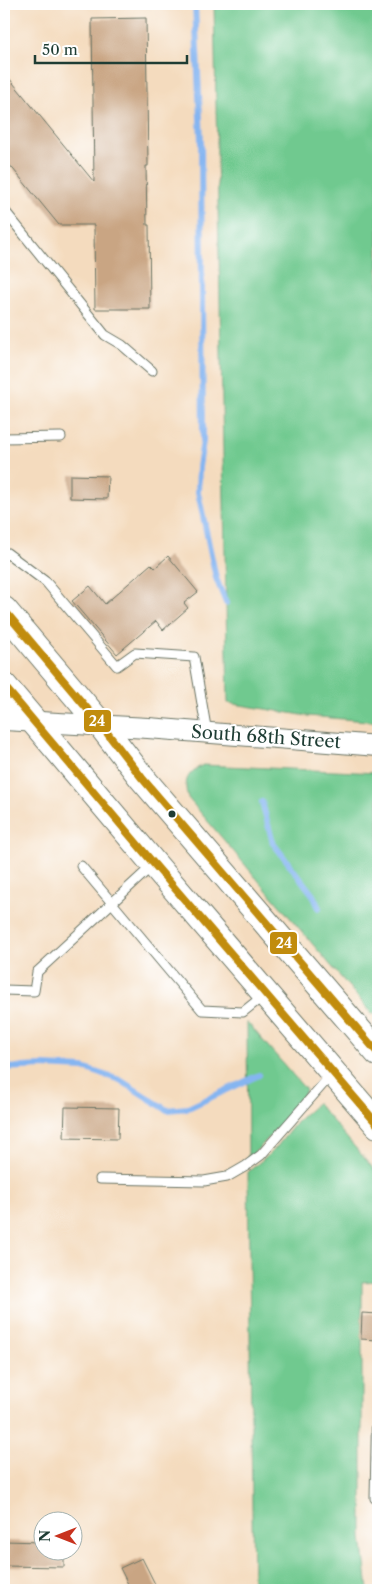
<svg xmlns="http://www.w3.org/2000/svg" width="382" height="1594" viewBox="0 0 382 1594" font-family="'Libre Caslon Text',serif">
<rect width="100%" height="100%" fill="#fff"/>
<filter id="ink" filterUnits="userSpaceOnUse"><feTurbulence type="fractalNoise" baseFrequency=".02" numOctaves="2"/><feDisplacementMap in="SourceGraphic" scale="10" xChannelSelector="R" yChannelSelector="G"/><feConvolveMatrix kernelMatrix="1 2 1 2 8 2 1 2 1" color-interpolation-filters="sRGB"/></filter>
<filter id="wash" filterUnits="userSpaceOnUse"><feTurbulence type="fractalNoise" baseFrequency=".0096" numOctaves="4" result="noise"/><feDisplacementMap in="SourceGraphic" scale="20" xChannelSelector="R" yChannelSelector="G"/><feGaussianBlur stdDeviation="1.12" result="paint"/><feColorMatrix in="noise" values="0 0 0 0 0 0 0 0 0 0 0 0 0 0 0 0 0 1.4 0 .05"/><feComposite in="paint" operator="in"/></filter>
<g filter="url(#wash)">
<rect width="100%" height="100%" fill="#f4dbbe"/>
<g fill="#70c98f" stroke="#488362">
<path d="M214 4H378V722L308 716 228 703Z"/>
<path d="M203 765 378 773V1009L373 1015 188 798C183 781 187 773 203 765Z"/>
<path d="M247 1022 306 1090C290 1115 270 1138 248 1159Z"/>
<path d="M317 1103 378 1174V1281L362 1282V1537L368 1590H253L248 1172 275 1149 299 1119Z"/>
</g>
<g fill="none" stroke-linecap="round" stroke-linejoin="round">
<g stroke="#85b5f1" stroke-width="6">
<path d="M195 4 201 141 203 441 199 467 198 492 216 578 226 603"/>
<path d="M262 802 273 843 313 895 319 908"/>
<path d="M4 1068 43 1066 83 1068 120 1080 167 1110 188 1108 259 1075"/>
</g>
</g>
<g id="blocks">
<g fill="#c9a583">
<path d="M146 18 148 166H146L147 225H149L150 309H95L94 225H59L4 158V72L94 182 92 19Z"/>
<path d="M70 475 108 476 107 499 70 498Z"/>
<path d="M168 556 198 592 184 603 188 608 163 630 156 621 117 654 72 601 90 586 105 604 151 564 155 568Z"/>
<path d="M65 1107 119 1108 118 1139 64 1138Z"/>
<path d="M362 1313 378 1314V1340L361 1339Z"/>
<path d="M4 1541 42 1542V1552H64V1567L4 1566Z"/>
<path d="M142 1558 158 1590H131L120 1568Z"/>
</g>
</g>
</g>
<g filter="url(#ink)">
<use href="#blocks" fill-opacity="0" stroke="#6a7464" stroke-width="1"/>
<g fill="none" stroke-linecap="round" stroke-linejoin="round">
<defs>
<g id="service">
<path d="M4 210 105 335 122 345 152 371"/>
<path d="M4 438 61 437"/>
<path d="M4 556 7 553 46 582 117 666 135 653 194 657 207 733"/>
<path d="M81 866 202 1010 243 1012 263 996"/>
<path d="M4 990 34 991 37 972 152 866"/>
<path d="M100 1179 204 1181 227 1177 246 1166 261 1155 331 1075"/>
<path d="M378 1398H377L375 1498 378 1499"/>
</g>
<path id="tertiary" d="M4 720 148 728 378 746"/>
<g id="primary">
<path d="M4 610 101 725 142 778 378 1053"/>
<path d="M4 686 154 864 378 1125"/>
</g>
</defs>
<use href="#service" stroke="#6a7464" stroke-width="11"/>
<use href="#tertiary" stroke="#6a7464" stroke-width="22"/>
<use href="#primary" stroke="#6a7464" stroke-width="28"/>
<use href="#service" stroke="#fff" stroke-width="9"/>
<use href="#tertiary" stroke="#fff" stroke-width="20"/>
<use href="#primary" stroke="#fff" stroke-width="26"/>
<defs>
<g id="bus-1">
<path d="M4 610 101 725 142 778 378 1053"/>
<path d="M4 686 154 864 378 1125"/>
</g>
</defs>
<use href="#bus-1" stroke="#fff" stroke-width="11"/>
<use href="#bus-1" stroke="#c18c0d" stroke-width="8"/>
</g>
</g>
<circle fill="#1f3d34" stroke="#fff" stroke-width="2" cx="172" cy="814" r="4.5"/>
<g text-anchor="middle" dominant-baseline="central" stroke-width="4" stroke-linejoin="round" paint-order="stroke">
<g font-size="18" fill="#1f3d34" stroke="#fff">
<text transform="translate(266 737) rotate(4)">South 68th Street</text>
</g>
</g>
<g stroke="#fff" stroke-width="2">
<rect x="83" y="709" width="29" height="24" rx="5" fill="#c18c0d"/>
<rect x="269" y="931" width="29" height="24" rx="5" fill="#c18c0d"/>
</g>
<g font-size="14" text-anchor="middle" font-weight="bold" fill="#fff">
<text x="97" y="726">24</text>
<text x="284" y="948">24</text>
</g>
<rect width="382" height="1594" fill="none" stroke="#fff" stroke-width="20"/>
<g transform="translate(58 1536) rotate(270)"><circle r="24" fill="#ffffff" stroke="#a5b1ae"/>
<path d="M0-4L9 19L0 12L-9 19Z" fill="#c8321e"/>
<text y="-8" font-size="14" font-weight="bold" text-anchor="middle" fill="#1f3d34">N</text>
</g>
<path d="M35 55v8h152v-8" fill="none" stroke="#1f3d34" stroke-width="2.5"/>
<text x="42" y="55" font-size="15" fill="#1f3d34" stroke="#ffffff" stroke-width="4" paint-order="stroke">50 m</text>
</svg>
